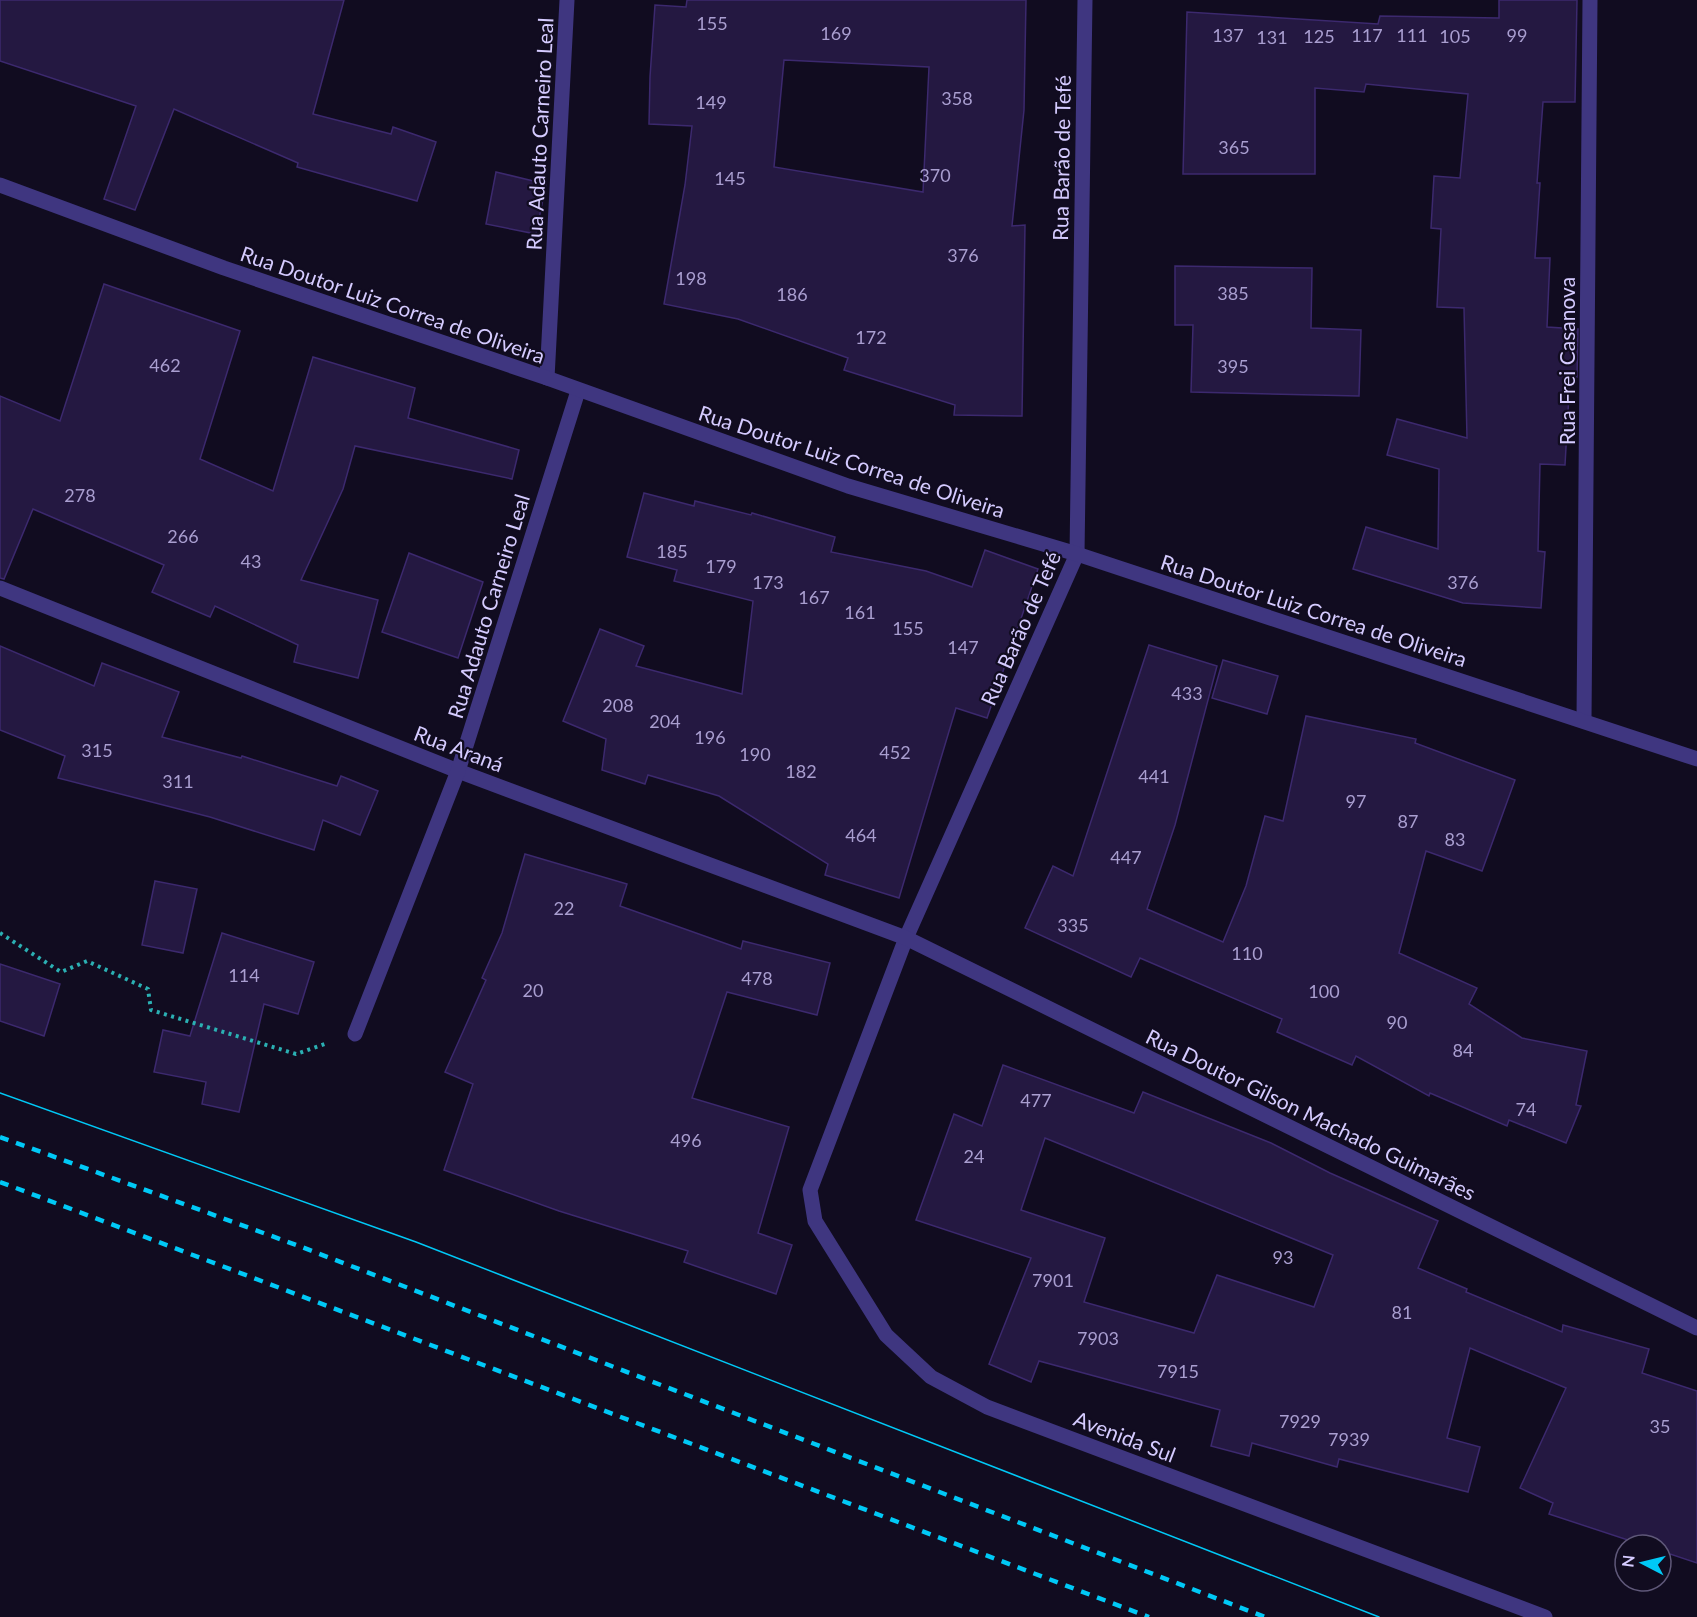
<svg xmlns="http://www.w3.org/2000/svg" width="1697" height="1617" viewBox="0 0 1697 1617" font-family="Lato,sans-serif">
<rect width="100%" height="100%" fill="#110c20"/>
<g fill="#241841" stroke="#3c296e" stroke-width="1.5" fill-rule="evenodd">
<path d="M0 0H344L313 114 391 134 393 127 436 142 417 201 297 167 298 163 174 109 135 210 104 199 136 106 0 61Z"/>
<path d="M687 0H1026L1024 110 1012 226 1025 225 1022 416 954 415 955 405 844 370 848 358 738 319 664 304 685 185 692 126 649 124 650 77 655 5 686 7ZM784 60 929 67 923 192 774 167Z"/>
<path d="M1499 0H1577L1575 102H1543L1537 183H1540L1535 258H1550L1547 327 1578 329 1577 377H1570L1565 465 1540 464 1538 551 1545 552 1541 608 1463 603 1353 569 1366 527 1438 549 1439 469 1387 455 1397 419 1467 438 1464 308 1437 307 1441 229 1431 228 1434 176 1460 178 1468 94 1366 84 1364 92 1315 88V174H1183L1187 12 1378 24 1380 16 1499 18Z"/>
<path d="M496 172 546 184 536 234 486 224Z"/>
<path d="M1175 266 1312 268 1311 328 1361 330 1359 396 1191 392 1193 325H1175Z"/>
<path d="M104 284 240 331 200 459 273 491 313 357 415 388 408 418 519 450 512 479 355 446 343 489 301 580 378 600 358 678 294 662 298 645 215 606 210 617 152 592 164 565 33 509 4 579 0 578V396L60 421Z"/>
<path d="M644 493 694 506 695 501 751 515 752 513 835 537 831 552 926 571 972 587 985 550 1038 569 987 718 956 708 899 898 825 875 828 864 719 796 648 775 645 784 602 770 606 739 563 721 600 629 644 646 636 666 742 694 753 601 674 581 677 570 627 557Z"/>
<path d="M409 553 483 582 458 658 382 632Z"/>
<path d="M1149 645 1217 666 1175 825 1147 909 1223 942 1246 886 1265 816 1283 821 1306 716 1416 739 1415 743 1515 780 1482 871 1426 851 1399 953 1477 988 1469 1004 1522 1038 1587 1051 1576 1105 1581 1106 1566 1143 1509 1120 1507 1126 1430 1093 1429 1096 1356 1056 1352 1065 1277 1032 1282 1019 1140 958 1131 977 1025 928 1053 866 1073 876Z"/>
<path d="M0 646 94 686 102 663 179 692 162 737 241 758 242 756 337 786 341 776 378 791 360 835 323 820 314 850 210 817 58 778 65 756 0 730Z"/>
<path d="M1223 660 1278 676 1267 714 1212 698Z"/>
<path d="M525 854 627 884 620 906 741 949 743 941 830 963 817 1015 727 992 692 1098 789 1127 758 1233 792 1245 776 1294 684 1262 688 1251 559 1211 444 1170 473 1084 445 1072 486 980 482 978 502 933Z"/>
<path d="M155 881 197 889 183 953 142 945Z"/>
<path d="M222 933 314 962 298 1014 264 1004 239 1112 202 1104 206 1082 154 1072 163 1030 190 1036Z"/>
<path d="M0 964 60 984 44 1036 0 1021Z"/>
<path d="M1003 1065 1134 1113 1143 1092 1271 1143 1330 1173 1438 1221 1418 1268 1467 1289 1466 1292 1562 1332 1563 1325 1649 1349 1642 1373 1697 1391V1563L1661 1551V1545H1643L1549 1514 1553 1503 1520 1488 1566 1388 1470 1348 1447 1438 1480 1447 1468 1492 1339 1459 1337 1467 1252 1443 1249 1456 1211 1446 1220 1410 1039 1361 1031 1382 989 1364 1031 1258 916 1220 954 1114 982 1126ZM1045 1138 1333 1255 1314 1307 1217 1275 1194 1333 1084 1302 1105 1238 1021 1210Z"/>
</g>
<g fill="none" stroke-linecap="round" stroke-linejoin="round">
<path stroke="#2bb0b3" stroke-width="4" stroke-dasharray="3 4.5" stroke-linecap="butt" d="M0 933 61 972 87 961 148 989 151 1010 296 1054 325 1044"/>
<g stroke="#3f3680" stroke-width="15">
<path d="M1085 0 1077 554 906 938 810 1190 815 1221 886 1335 931 1377 987 1407 1545 1617"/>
<path d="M547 378 567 0"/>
<path d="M0 588 458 771 906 938 1697 1328"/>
<path d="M1584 721 1590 0"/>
<path d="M355 1034 458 771 578 391"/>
</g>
<path stroke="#3f3680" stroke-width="15" d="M0 185 224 268 547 378 848 486 1077 554 1697 759"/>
<path stroke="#00c9f6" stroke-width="1.5" d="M0 1093 416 1242 1379 1617"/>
<g stroke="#00c9f6" stroke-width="4.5" stroke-dasharray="9 8" stroke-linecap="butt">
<path d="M0 1137 299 1246 1265 1617"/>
<path d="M0 1182 1149 1617"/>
</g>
</g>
<g text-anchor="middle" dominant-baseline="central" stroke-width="4.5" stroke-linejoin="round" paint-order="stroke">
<g font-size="18" fill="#a99ed0">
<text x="712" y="23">155</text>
<text x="836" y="33">169</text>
<text x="1228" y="35">137</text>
<text x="1367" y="35">117</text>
<text x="1412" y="35">111</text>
<text x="1517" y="35">99</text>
<text x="1319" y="36">125</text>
<text x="1455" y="36">105</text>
<text x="1272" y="37">131</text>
<text x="957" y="98">358</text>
<text x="711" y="102">149</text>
<text x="1234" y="147">365</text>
<text x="935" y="175">370</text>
<text x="730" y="178">145</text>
<text x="963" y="255">376</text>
<text x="691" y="278">198</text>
<text x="1233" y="293">385</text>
<text x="792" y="294">186</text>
<text x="871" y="337">172</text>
<text x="165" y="365">462</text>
<text x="1233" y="366">395</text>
<text x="80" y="495">278</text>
<text x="183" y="536">266</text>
<text x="672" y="551">185</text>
<text x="251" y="561">43</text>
<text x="721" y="566">179</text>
<text x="768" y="582">173</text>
<text x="1463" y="582">376</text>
<text x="814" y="597">167</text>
<text x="860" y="612">161</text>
<text x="908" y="628">155</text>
<text x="963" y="647">147</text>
<text x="1187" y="693">433</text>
<text x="618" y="705">208</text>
<text x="665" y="721">204</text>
<text x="710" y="737">196</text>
<text x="97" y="750">315</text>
<text x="895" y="752">452</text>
<text x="755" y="754">190</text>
<text x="801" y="771">182</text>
<text x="1154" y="776">441</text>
<text x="178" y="781">311</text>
<text x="1356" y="801">97</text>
<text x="1408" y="821">87</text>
<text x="861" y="835">464</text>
<text x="1455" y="839">83</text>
<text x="1126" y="857">447</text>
<text x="564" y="908">22</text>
<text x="1073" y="925">335</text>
<text x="1247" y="953">110</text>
<text x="244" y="975">114</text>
<text x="757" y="978">478</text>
<text x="533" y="990">20</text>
<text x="1324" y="991">100</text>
<text x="1397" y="1022">90</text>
<text x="1463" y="1050">84</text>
<text x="1036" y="1100">477</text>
<text x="1526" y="1109">74</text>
<text x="686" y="1140">496</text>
<text x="974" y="1156">24</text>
<text x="1283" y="1257">93</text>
<text x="1053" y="1280">7901</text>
<text x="1402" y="1312">81</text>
<text x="1098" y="1338">7903</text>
<text x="1178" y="1371">7915</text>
<text x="1300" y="1421">7929</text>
<text x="1660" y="1426">35</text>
<text x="1349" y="1439">7939</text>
</g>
<g font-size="21" fill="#d5cbff" stroke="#110c20">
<text transform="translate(539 134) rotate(-87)">Rua Adauto Carneiro Leal</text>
<text transform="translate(1061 158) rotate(-89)">Rua Barão de Tefé</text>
<text transform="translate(393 304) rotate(19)">Rua Doutor Luiz Correa de Oliveira</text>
<text transform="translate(1566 361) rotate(-90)">Rua Frei Casanova</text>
<text transform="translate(852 461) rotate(18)">Rua Doutor Luiz Correa de Oliveira</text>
<text transform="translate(488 606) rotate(-73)">Rua Adauto Carneiro Leal</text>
<text transform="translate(1314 610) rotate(18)">Rua Doutor Luiz Correa de Oliveira</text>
<text transform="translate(1020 628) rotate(-66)">Rua Barão de Tefé</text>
<text transform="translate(459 748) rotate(21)">Rua Araná</text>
<text transform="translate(1311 1114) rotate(26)">Rua Doutor Gilson Machado Guimarães</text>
<text transform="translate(1125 1436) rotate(21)">Avenida Sul</text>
</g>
</g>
<g transform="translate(1643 1563) rotate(277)"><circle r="28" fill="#110c20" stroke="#5f5879" stroke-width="1.5"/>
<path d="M0-4.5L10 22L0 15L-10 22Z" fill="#00c9f6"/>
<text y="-9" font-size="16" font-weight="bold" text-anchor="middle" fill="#d5cbff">N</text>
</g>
</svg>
